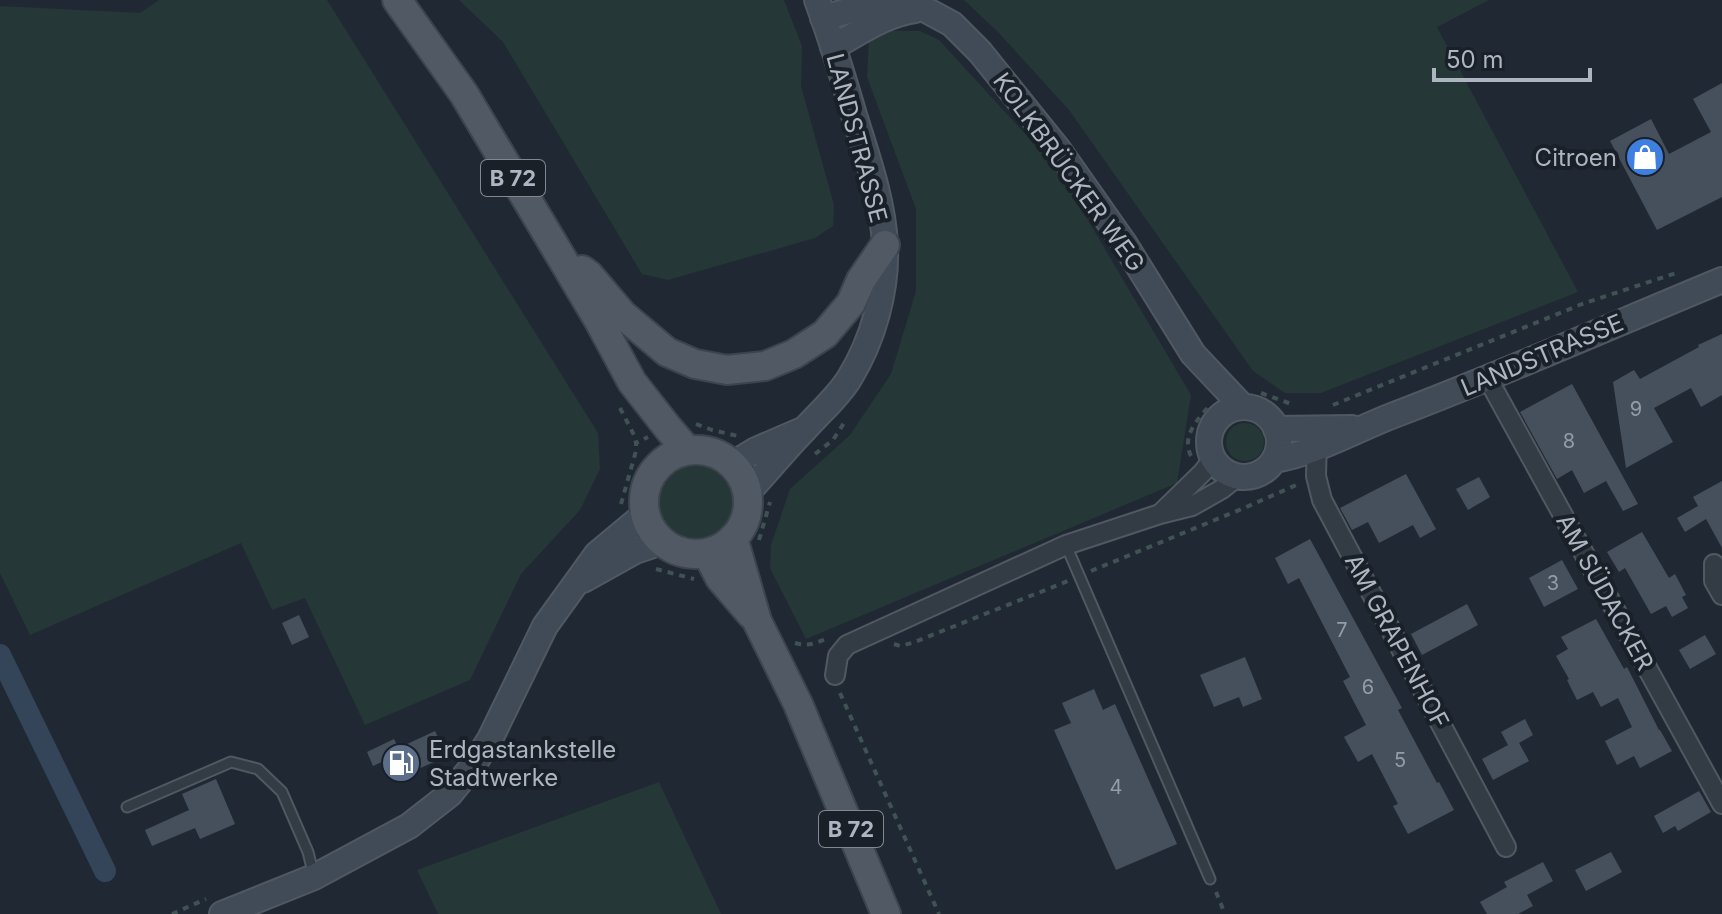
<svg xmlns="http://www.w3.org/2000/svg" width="1722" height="914" viewBox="0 0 1722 914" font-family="Inter,sans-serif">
<rect width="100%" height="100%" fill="#202933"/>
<g fill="#253736">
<path d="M159 0H327L598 433 600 469 580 510 521 574 470 680 365 725 305 598 272 610 241 543 30 635 0 573V6L140 13Z"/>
<path d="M459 0H784L802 46 801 86 834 205 833 226 815 238 668 280 642 274 503 42Z"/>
<path d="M964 0H1489L1437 27 1578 292 1321 393H1285L1253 371 1069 110 998 32Z"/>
<path d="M892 31H920L939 40 1059 171 1191 395 1177 483 806 639 770 568 771 545 790 489 850 435 891 374 916 291V209L867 77 869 38Z"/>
<circle cx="1245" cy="442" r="19"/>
<circle cx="696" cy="503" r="37"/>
<path d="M659 782 721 914H438L417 870Z"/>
</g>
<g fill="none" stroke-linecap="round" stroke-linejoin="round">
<path stroke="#34455a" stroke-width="22" d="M0 655 105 871"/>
</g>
<g fill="#46505d">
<path d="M1722 83V197L1657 230 1610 141 1651 119 1669 154 1711 132 1693 99Z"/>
<path d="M1722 334V395L1701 407 1691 388 1654 408 1673 442 1626 468 1613 382 1634 370 1640 379 1699 347 1698 345Z"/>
<path d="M1572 384 1638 504 1623 511 1606 481 1584 493 1572 470 1557 479 1520 412Z"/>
<path d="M1406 474 1436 529 1420 538 1413 525 1379 543 1368 522 1352 530 1340 508Z"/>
<path d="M1479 477 1490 497 1468 510 1456 489Z"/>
<path d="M1722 481V548L1706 519 1685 532 1677 518 1698 506 1693 497Z"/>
<path d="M1642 532 1669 578 1675 574 1686 595 1682 597 1688 608 1672 617 1666 606 1651 614 1625 568 1619 572 1607 552Z"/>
<path d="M1310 539 1402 708 1398 710 1437 783 1439 782 1454 810 1408 834 1393 806 1398 804 1372 754 1358 762 1344 737 1366 725 1343 681 1350 677 1299 578 1288 584 1275 558Z"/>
<path d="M1562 560 1578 589 1544 607 1529 578Z"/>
<path d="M1467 604 1478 625 1422 655 1411 634Z"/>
<path d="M299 615 309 637 292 645 282 623Z"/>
<path d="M1596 619 1624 669 1627 667 1659 730H1660L1672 751 1640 768 1634 756 1617 765 1605 741 1632 727 1618 698 1601 707 1593 692 1577 700 1567 680 1569 679 1556 656 1568 649 1561 637Z"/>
<path d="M1705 635 1716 654 1690 669 1679 650Z"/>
<path d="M1245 657 1262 699 1243 707 1239 697 1214 707 1200 675Z"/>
<path d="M1094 689 1103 710 1115 704 1177 844 1116 870 1054 730 1071 723 1062 703Z"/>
<path d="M1525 719 1533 735 1519 743 1529 761 1493 780 1482 759 1508 745 1501 732Z"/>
<path d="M435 731 447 756 416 770 405 745Z"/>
<path d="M394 739 401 753 373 766 367 752Z"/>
<path d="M216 779 235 824 200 839 195 828 152 846 145 830 189 810 182 794Z"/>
<path d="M1699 791 1711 812 1678 831 1675 826 1663 833 1654 816Z"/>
<path d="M1611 852 1622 872 1586 891 1575 870Z"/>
<path d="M1543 862 1553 881 1527 895 1533 906 1518 914H1487L1480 902 1507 887 1504 882Z"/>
</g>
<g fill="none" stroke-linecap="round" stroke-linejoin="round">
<defs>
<g id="lane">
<path d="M1066 545 1210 879"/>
<path d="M127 807 231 762 258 769 282 792 308 852 314 876"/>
</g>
<g id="street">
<path d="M1488 379 1722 804"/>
<path d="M1317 437 1316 476 1322 500 1506 847"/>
<path d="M1162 512 1203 472 1213 459"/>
<path d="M1714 564V581L1722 595"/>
<path d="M835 675 838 656 847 645 1066 545 1160 514 1192 506 1222 489 1237 477"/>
</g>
<g id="secondary">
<path d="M823 18 873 4 898 1 913 3 952 24 980 52 1058 149 1124 243 1193 354 1243 407"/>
<path d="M833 47C859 33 885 14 915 10"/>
<circle cx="1244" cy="442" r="35"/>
<path d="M1276 429 1352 428"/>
<path d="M1274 460C1316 453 1355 430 1394 415 1505 373 1613 325 1722 280"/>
<path d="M733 464 756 450 800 431"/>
<path d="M748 492C768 471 785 449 805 429 820 412 837 398 849 379 873 340 887 291 885 245 883 201 867 157 854 115 843 77 831 38 817 0"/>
<path d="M583 580 635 551 662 542"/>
<path d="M222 914 314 877 409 826 450 794 472 767 490 739 545 626 597 554 645 514"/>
</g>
<g id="primary">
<path d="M397 0 464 94 598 319 632 382 668 428 687 450"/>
<path d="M582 270 589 275 623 315 667 352 695 364 727 370 765 366 794 354 825 334 851 303 861 280 885 245"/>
<circle cx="696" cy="502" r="52"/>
<path d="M733 538 757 621 798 704 886 914"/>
<path d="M707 553 720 578 751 614"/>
</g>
</defs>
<use href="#lane" stroke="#505862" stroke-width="13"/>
<use href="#street" stroke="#505862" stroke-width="22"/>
<use href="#secondary" stroke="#505862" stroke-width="28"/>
<use href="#primary" stroke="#3c444d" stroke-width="32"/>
<g stroke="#415254" stroke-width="4" stroke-dasharray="6 6" stroke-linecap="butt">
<path d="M1261 393 1294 405"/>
<path d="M1333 405 1582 304 1676 273"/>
<path d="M620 408 634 435 636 443"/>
<path d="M696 424 712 430 738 436"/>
<path d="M815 454 833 440 844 423"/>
<path d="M1191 456C1181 436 1198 419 1210 405"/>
<path d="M621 504 636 451V443L648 437"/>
<path d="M759 540 770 502"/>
<path d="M656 569 694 579"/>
<path d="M1091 571 1244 508 1301 483"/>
<path d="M795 643C808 647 816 643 828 638"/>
<path d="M894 644 900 646 912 643 1068 581"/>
<path d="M840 693 939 914"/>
<path d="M1216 892 1225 914"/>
<path d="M172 914 206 899"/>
</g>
<use href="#lane" stroke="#333b44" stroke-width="9"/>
<use href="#street" stroke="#333b44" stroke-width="18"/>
<use href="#secondary" stroke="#414a57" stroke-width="24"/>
<use href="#primary" stroke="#515a64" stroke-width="28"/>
</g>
<defs>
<symbol id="shop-disc" viewBox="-11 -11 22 22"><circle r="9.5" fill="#3f7fe0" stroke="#192028"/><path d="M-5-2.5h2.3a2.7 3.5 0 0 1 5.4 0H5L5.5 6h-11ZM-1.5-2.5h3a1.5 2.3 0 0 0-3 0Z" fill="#fff"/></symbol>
<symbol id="fuel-disc" viewBox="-11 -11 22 22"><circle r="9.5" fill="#5c6f8a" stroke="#192028"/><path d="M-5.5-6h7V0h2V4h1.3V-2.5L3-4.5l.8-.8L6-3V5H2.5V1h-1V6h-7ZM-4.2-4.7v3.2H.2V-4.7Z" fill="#fff"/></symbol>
</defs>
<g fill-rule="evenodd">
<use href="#shop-disc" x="1623" y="135" width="44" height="44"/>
<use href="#fuel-disc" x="379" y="741" width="44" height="44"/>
</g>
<g text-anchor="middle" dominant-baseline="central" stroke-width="8" stroke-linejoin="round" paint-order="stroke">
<g font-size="20" fill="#939ca8">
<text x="1636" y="409">9</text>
<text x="1569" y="441">8</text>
<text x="1553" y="583">3</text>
<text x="1342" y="630">7</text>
<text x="1368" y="687">6</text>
<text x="1400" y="760">5</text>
<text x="1116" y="787">4</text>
</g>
<g fill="#192028" stroke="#818893" stroke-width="2">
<rect x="481" y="160" width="64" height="36" rx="6"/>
<rect x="819" y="811" width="64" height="36" rx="6"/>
</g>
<g font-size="22" font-weight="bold" fill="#adb5c1">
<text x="513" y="178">B 72</text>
<text x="851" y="829">B 72</text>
</g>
<g font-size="24" fill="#adb5c1" stroke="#192028">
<text transform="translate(857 138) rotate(75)">LANDSTRASSE</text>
<text transform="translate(1069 172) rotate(54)">KOLKBRÜCKER WEG</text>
<text transform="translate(1542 355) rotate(-23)">LANDSTRASSE</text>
<text transform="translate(1605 592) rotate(61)">AM SÜDACKER</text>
<text transform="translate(1397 641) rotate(62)">AM GRAPENHOF</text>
</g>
<g font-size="24" fill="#adb5c1" stroke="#192028" text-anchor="end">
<text x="1617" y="157">Citroen</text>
<text x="429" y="749" text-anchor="start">Erdgastankstelle<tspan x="429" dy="28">Stadtwerke</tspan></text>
</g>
</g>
<path d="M1434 68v12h156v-12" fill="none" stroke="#adb5c1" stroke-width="4"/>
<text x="1446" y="68" font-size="24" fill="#adb5c1" stroke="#192028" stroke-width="6" paint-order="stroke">50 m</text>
</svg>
